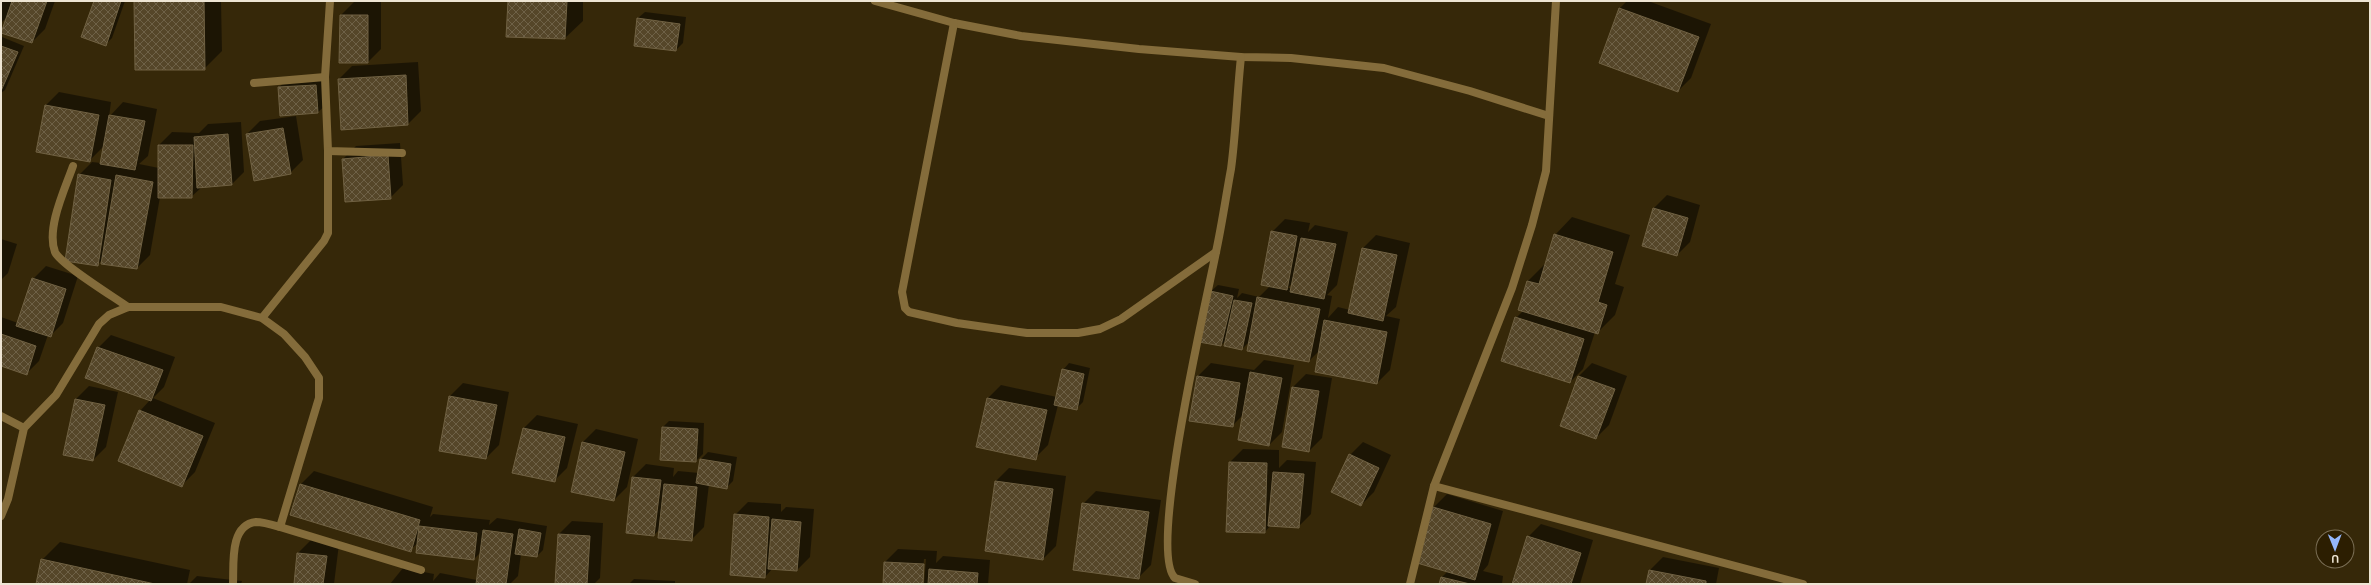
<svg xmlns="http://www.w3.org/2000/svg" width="2371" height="585" viewBox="0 0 2371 585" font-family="Figtree,sans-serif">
<defs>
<pattern id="building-cross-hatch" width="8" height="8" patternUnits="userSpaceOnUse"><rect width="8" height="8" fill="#554629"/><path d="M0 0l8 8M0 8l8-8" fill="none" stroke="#6e6147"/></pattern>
</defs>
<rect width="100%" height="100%" fill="#362809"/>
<g fill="#0007" fill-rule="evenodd">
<path d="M1 1H55L45 29 32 42 8 16 1 23Z"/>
<path d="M95 1H125L112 38 106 44Z"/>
<path d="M135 1H221L222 51 204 69Z"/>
<path d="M509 1H583V21L565 38Z"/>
<path d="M1627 1H1648L1711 24 1691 78 1678 91 1620 8Z"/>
<path d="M354 2H381V49L368 62H340L341 15Z"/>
<path d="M645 12 686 17 683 43 676 50 638 18Z"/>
<path d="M2 37 24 46 5 90 1 93Z"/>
<path d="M418 62 421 111 408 124 339 79 352 66Z"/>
<path d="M323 78 325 106 318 112 281 115 279 87 286 81Z"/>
<path d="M59 92 111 102 109 117 123 102 157 109 148 156 139 164 159 168V145L172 132 199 133 208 124 241 122 244 172 231 185 202 187 191 197H160L150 255 137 268 103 259 97 265 79 175 92 162 101 163 104 146 90 160 46 105Z"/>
<path d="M296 116 303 160 290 173 247 134 260 121Z"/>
<path d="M400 143 403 185 390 198 343 159 356 146Z"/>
<path d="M1667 195 1700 205 1690 242 1677 255 1654 208Z"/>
<path d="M1572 217 1630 235 1615 284 1624 287 1615 315 1598 332H1595L1583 369 1570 382 1516 318 1524 310 1528 281 1546 263 1555 235Z"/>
<path d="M1285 219 1310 223 1308 232 1315 225 1348 232 1337 285 1327 295 1332 296 1328 318 1338 307 1350 310 1363 248 1376 235 1410 243 1396 307 1386 316 1400 319 1390 370 1377 383 1320 350 1309 361 1250 341 1242 349 1227 340 1221 345 1200 341 1211 291 1218 285 1239 289 1237 298 1242 293 1259 297 1270 286 1272 232ZM1293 282 1292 288H1288Z"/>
<path d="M1 239 17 244 8 273 1 280Z"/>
<path d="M46 266 78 276 63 323 50 336 48 335 39 361 26 374 1 365V317L18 323 33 279Z"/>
<path d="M111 335 175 357 164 387 153 398 215 423 195 472 182 485 140 411 150 400 98 348Z"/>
<path d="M1264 360 1294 365 1282 432 1269 445 1243 415 1232 426 1198 376 1211 363 1254 370Z"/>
<path d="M1069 363 1090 368 1083 402 1076 409 1058 405 1048 445 1035 458 988 398 1001 385 1057 397 1063 370Z"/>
<path d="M1592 363 1627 376 1609 425 1596 438 1579 376Z"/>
<path d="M1306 374 1332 378 1322 438 1309 451 1293 387Z"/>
<path d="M463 383 509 392 499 445 486 458 440 450 450 396Z"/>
<path d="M89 386 118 392 106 447 93 460 76 399Z"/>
<path d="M537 415 578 424 567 468 554 481 524 428Z"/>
<path d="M669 421 704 423 703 454 696 461 663 427Z"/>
<path d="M596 429 638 439 627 487 614 500 572 491 583 442Z"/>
<path d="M1363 442 1391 455 1374 492 1361 505 1350 455Z"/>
<path d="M1243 449 1279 450V468L1287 460 1316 462 1311 514 1298 527 1271 525 1265 532 1230 462Z"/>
<path d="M708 452 737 457 733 481 727 487 709 484 704 527 691 540 660 529 654 535 633 477 646 464 674 468 673 477 678 471 699 473 701 459Z"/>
<path d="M1009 468 1066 476 1056 546 1043 559 996 481Z"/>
<path d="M314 471 433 507 430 517 433 514 490 520 489 525 497 518 547 526 543 550 537 556 521 554 518 576 510 584H390L403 568 434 574 433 581 440 573 477 580 481 552 474 559 419 542 410 550 301 484Z"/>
<path d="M1096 491 1161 500 1151 565 1138 578 1083 504Z"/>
<path d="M1447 494 1503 511 1488 565 1483 571 1503 576 1502 584H1440L1442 577 1448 571 1434 507Z"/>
<path d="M748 502 781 504V512L786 507 814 509 810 557 797 570 773 568 765 577 735 515Z"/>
<path d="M572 521 603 523 600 578 594 584H556L559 534Z"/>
<path d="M1541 524 1593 540 1580 584H1511L1528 537Z"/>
<path d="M311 540 339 544 334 584H295L298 553Z"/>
<path d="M60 542 190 570 187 584H37L42 560Z"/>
<path d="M898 549 937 551 936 563 943 556 990 560 988 584H924L926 559H924L922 584H884L885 562Z"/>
<path d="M1663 557 1719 568 1716 584H1647L1650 570Z"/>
<path d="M197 576 242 581 241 584H189Z"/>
<path d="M634 579 675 581V584H629Z"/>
</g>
<g fill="url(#building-cross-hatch)" stroke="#706142">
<path d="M12 1H47L32 43 1 33Z"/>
<path d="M94 1H121L106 46 81 37Z"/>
<path d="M134 1H204L205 70H135Z"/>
<path d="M508 1H567L565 39 506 37Z"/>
<path d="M1619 8 1699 37 1678 92 1599 63Z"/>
<path d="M340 15H368V63H339Z"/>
<path d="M637 18 680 24 676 51 634 46Z"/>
<path d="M1 46 18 52 1 91Z"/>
<path d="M406 75 408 125 341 130 338 79Z"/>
<path d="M316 85 318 113 280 116 278 87Z"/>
<path d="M45 105 99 115 90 162 36 152Z"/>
<path d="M109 115 145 121 135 170 100 164Z"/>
<path d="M283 128 291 174 254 181 246 134Z"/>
<path d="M228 134 232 185 197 188 194 137Z"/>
<path d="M158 145H193L192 198H158Z"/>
<path d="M388 155 391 199 345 202 342 159Z"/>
<path d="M78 174 111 180 98 266 65 261Z"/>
<path d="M116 175 153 182 137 269 101 264Z"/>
<path d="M1653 208 1688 218 1677 256 1642 246Z"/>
<path d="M1271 231 1297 236 1287 290 1261 285Z"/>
<path d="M1554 234 1613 252 1598 302 1607 305 1598 334 1518 310 1527 281 1539 284Z"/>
<path d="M1301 238 1336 244 1324 299 1290 292Z"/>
<path d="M1362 248 1397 255 1383 321 1348 313Z"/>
<path d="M32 278 66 289 51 337 16 326Z"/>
<path d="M1210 291 1233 296 1221 346 1199 342Z"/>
<path d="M1257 297 1320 309 1309 362 1247 351Z"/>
<path d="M1234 300 1252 303 1242 350 1224 346Z"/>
<path d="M1515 317 1584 339 1570 383 1501 361Z"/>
<path d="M1324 320 1387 332 1377 384 1315 372Z"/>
<path d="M1 334 36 346 27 375 1 366Z"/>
<path d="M97 347 163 370 151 401 85 378Z"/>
<path d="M1062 369 1084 374 1077 410 1054 405Z"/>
<path d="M1250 372 1282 378 1269 446 1238 440Z"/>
<path d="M1197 376 1240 383 1233 427 1189 421Z"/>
<path d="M1578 376 1615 389 1596 439 1560 426Z"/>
<path d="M1292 387 1319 391 1309 452 1282 447Z"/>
<path d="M449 396 497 405 486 459 439 451Z"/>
<path d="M987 398 1047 410 1036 460 976 447Z"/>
<path d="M75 399 105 405 93 461 63 455Z"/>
<path d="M139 410 203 436 182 487 118 461Z"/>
<path d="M662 427 698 429 696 462 660 460Z"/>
<path d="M523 428 565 437 555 482 512 473Z"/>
<path d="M582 442 625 452 614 501 571 492Z"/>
<path d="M1349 454 1379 468 1361 506 1331 492Z"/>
<path d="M700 459 731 464 727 489 696 483Z"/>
<path d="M1229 462 1267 463 1265 533 1226 532Z"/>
<path d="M1273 472 1304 474 1299 528 1268 526Z"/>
<path d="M632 477 661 480 654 536 626 533Z"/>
<path d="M995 481 1053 489 1043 560 985 551Z"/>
<path d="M300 484 420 520 411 552 290 515Z"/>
<path d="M664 484 697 487 692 541 658 538Z"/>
<path d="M1082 503 1149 512 1139 579 1073 570Z"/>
<path d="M1433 507 1491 524 1475 580 1417 563Z"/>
<path d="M734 514 769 517 765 578 730 575Z"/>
<path d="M772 519 801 522 797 571 768 569Z"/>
<path d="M419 526 477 533 474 560 416 553Z"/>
<path d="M519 529 541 533 537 557 515 554Z"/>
<path d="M483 530 513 534 506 584H476Z"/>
<path d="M558 534 590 536 587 584H555Z"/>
<path d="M1527 536 1581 553 1571 584H1512Z"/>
<path d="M297 553 327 556 323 584H294Z"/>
<path d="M41 559 155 584H36Z"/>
<path d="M884 562 924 564 923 584H883Z"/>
<path d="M929 569 978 573 977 584H928Z"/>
<path d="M1649 570 1706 581V584H1646Z"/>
<path d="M1441 577 1470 584H1439Z"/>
</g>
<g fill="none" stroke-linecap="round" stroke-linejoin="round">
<g stroke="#846c3b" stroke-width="8">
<path d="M330 1 325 77 328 151 402 153"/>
<path d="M875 1 954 23 1021 36 1139 49 1241 57 1291 58 1384 68 1470 91 1549 116"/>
<path d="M954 23 902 292 905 308 909 312 957 323 1027 333H1078L1100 329 1121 319 1216 252"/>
<path d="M254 83 325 77"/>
<path d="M73 166C65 189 46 228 55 252 60 264 114 297 128 307"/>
<path d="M262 318 324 241 328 233V151"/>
<path d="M1 416 24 428"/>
<path d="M1434 486 1803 584"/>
<path d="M1 516 8 499 24 428 56 395 99 324 109 315 128 307H221L262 318 284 334 305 357 319 378V398L280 527 421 570"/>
<path d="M233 584C234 565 229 525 256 522 263 522 273 525 280 527"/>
<path d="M1195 584 1175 578C1147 552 1207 299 1216 252 1222 224 1226 196 1231 169 1236 132 1237 94 1241 57"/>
<path d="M1410 584 1434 486 1512 288 1532 225 1546 171 1556 1"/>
</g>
</g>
<rect width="2371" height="585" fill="none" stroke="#eee5d4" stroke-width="4"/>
<g transform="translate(2335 549) rotate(179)"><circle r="19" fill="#2c1e01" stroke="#7a6e55"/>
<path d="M0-3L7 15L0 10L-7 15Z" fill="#94b7fd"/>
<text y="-6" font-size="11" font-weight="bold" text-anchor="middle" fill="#eee5d4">U</text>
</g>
</svg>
